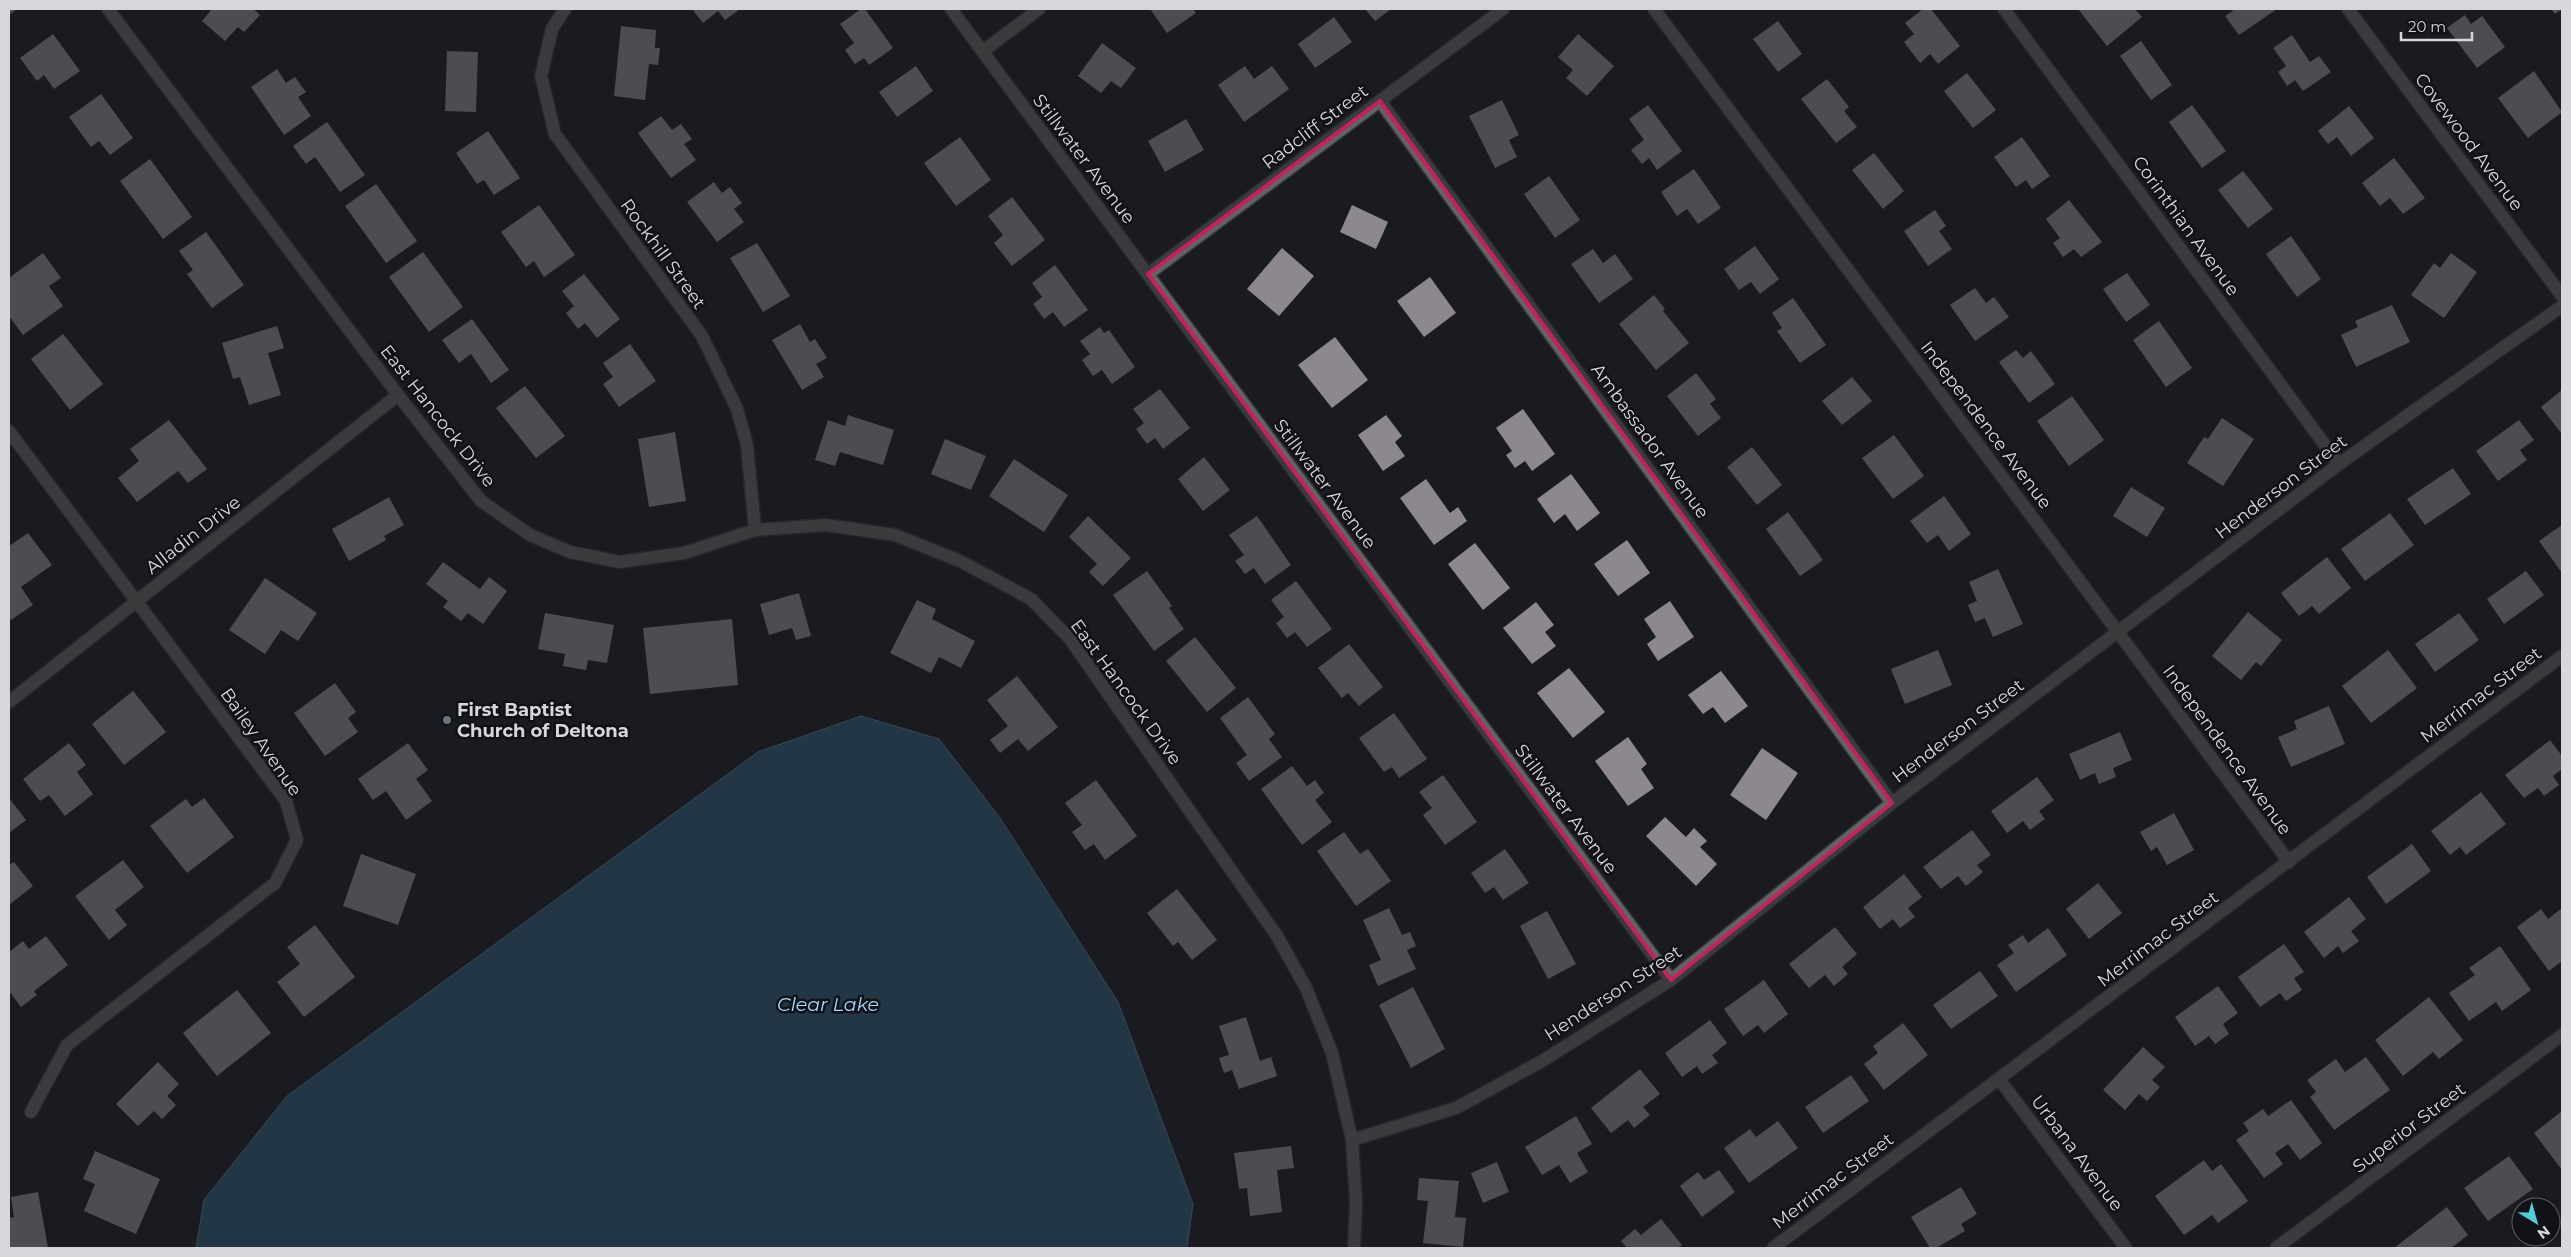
<svg xmlns="http://www.w3.org/2000/svg" width="2571" height="1257" viewBox="0 0 2571 1257" font-family="Montserrat,sans-serif">
<rect width="100%" height="100%" fill="#191b21"/>
<path fill="#2d5773" stroke="#607d92" d="M861 716 939 739 1000 818 1118 1002 1193 1204 1187 1248H196L204 1200 287 1096 758 752Z"/>
<g fill="#8d888f">
<path d="M9 9H17L9 15Z"/>
<path d="M212 9H253L260 15 244 32 238 27 225 41 202 21Z"/>
<path d="M692 9H740L725 20 718 11 703 23Z"/>
<path d="M861 9H865L893 48 869 65 864 58 855 64 845 50 854 43 840 24Z"/>
<path d="M1150 9H1193L1196 13 1167 33Z"/>
<path d="M1365 9H1391L1375 21Z"/>
<path d="M1923 9H1931L1960 46 1938 64 1930 54 1920 63 1904 42 1914 34 1905 23Z"/>
<path d="M2078 9H2135L2142 17 2107 46Z"/>
<path d="M2232 9H2277L2239 35 2225 16 2233 11Z"/>
<path d="M2551 9H2562L2555 14Z"/>
<path d="M2465 15 2471 24 2482 16 2505 47 2477 68 2447 28Z"/>
<path d="M1334 17 1352 42 1315 68 1298 44Z"/>
<path d="M1778 21 1802 54 1778 72 1753 39Z"/>
<path d="M621 26 656 30 655 48H660L658 65 649 64 645 100 614 96Z"/>
<path d="M53 34 80 71 54 89 44 75 37 81 20 58Z"/>
<path d="M1578 34 1614 66 1587 96 1566 78 1573 70 1558 57Z"/>
<path d="M2292 35 2310 62 2319 56 2331 72 2303 91 2295 80 2287 86 2278 72 2286 66 2273 48Z"/>
<path d="M2141 41 2172 85 2151 100 2120 56Z"/>
<path d="M1102 43 1136 68 1121 88 1111 81 1101 93 1078 76Z"/>
<path d="M447 51 478 52 476 112 445 111Z"/>
<path d="M916 66 933 91 897 117 879 92Z"/>
<path d="M1245 66 1254 79 1272 66 1289 89 1244 122 1218 85Z"/>
<path d="M277 69 286 83 295 77 306 92 298 97 311 116 284 135 251 87Z"/>
<path d="M2534 71 2562 112 2528 138 2498 98Z"/>
<path d="M1967 73 1996 110 1973 128 1944 91Z"/>
<path d="M1827 79 1849 107 1844 111 1857 127 1836 143 1801 99Z"/>
<path d="M101 94 133 138 110 155 99 141 91 147 69 117Z"/>
<path d="M1502 100 1519 135 1509 140 1517 157 1495 168 1469 116Z"/>
<path d="M1648 105 1682 151 1657 170 1649 158 1642 164 1631 150 1644 140 1629 119Z"/>
<path d="M2192 105 2226 151 2202 168 2169 122Z"/>
<path d="M2349 106 2374 138 2351 156 2337 137 2328 144 2318 131Z"/>
<path d="M661 116 672 130 681 124 692 139 684 144 696 160 671 178 638 133Z"/>
<path d="M1186 119 1204 150 1165 172 1148 141Z"/>
<path d="M327 122 365 175 340 192 315 157 306 164 293 146Z"/>
<path d="M488 131 520 178 494 195 484 180 477 184 456 153Z"/>
<path d="M960 137 991 180 956 206 924 163Z"/>
<path d="M2022 137 2050 176 2032 189 2026 180 2016 187 1994 157Z"/>
<path d="M1874 153 1904 191 1883 209 1852 170Z"/>
<path d="M2394 158 2425 198 2403 214 2390 198 2380 206 2362 183Z"/>
<path d="M150 159 192 217 163 239 120 181Z"/>
<path d="M1694 169 1721 208 1698 224 1687 209 1677 216 1661 192Z"/>
<path d="M2243 171 2273 209 2248 228 2218 190Z"/>
<path d="M1549 176 1580 220 1555 238 1524 194Z"/>
<path d="M714 182 722 193 730 187 742 203 734 209 744 222 717 242 687 202Z"/>
<path d="M376 184 417 241 386 263 345 206Z"/>
<path d="M1012 197 1045 240 1012 266 994 243 1003 235 988 216Z"/>
<path d="M2069 200 2102 242 2081 257 2074 249 2063 257 2053 243 2060 238 2046 219Z"/>
<path d="M539 205 575 255 544 277 534 261 526 267 501 232Z"/>
<path d="M1352 205 1388 222 1376 249 1340 232Z"/>
<path d="M1935 210 1946 226 1939 231 1952 249 1928 266 1904 231Z"/>
<path d="M206 232 244 285 212 308 187 274 193 270 179 251Z"/>
<path d="M2291 236 2321 279 2297 297 2266 254Z"/>
<path d="M757 243 790 296 763 312 730 258Z"/>
<path d="M1755 246 1779 279 1760 294 1751 282 1739 290 1724 269Z"/>
<path d="M1282 248 1314 276 1279 316 1247 289Z"/>
<path d="M1593 249 1603 263 1615 254 1633 279 1599 303 1571 264Z"/>
<path d="M423 252 463 307 429 332 389 277Z"/>
<path d="M43 253 61 278 49 286 63 306 23 335 9 316V278Z"/>
<path d="M2451 253 2477 272 2444 318 2411 295 2434 263 2440 268Z"/>
<path d="M1055 265 1088 310 1064 327 1053 312 1044 319 1033 304 1042 297 1032 283Z"/>
<path d="M2127 273 2150 305 2126 322 2103 289Z"/>
<path d="M584 274 620 319 597 338 585 323 578 329 566 313 574 306 562 291Z"/>
<path d="M1430 277 1456 313 1424 337 1397 301Z"/>
<path d="M1975 288 1986 303 1994 297 2009 317 1975 341 1950 305Z"/>
<path d="M1654 295 1665 309 1663 311 1689 343 1656 370 1619 324Z"/>
<path d="M1793 298 1826 345 1800 363 1777 331 1782 328 1772 313Z"/>
<path d="M2392 305 2410 342 2356 367 2341 335 2358 327 2355 321Z"/>
<path d="M472 319 509 370 491 383 471 354 459 363 442 340Z"/>
<path d="M2159 321 2192 368 2166 387 2133 340Z"/>
<path d="M800 324 810 342 815 339 827 358 816 364 824 377 802 390 772 340Z"/>
<path d="M277 326 284 348 268 353 281 395 249 405 240 377 233 379 222 343Z"/>
<path d="M1100 327 1104 333 1109 330 1135 367 1112 384 1102 370 1093 376 1082 360 1090 354 1080 341Z"/>
<path d="M63 334 103 384 70 410 31 359Z"/>
<path d="M1335 337 1368 380 1332 408 1298 365Z"/>
<path d="M630 344 656 381 619 407 603 384 613 377 603 363Z"/>
<path d="M2016 350 2023 358 2031 351 2055 384 2029 403 1999 362Z"/>
<path d="M1696 373 1716 399 1710 404 1721 418 1698 436 1667 396Z"/>
<path d="M1852 377 1872 401 1842 425 1822 401Z"/>
<path d="M525 386 565 436 536 458 496 408Z"/>
<path d="M1160 389 1190 428 1163 449 1155 438 1147 444 1136 429 1144 423 1133 409Z"/>
<path d="M2562 390V432L2561 433 2541 407Z"/>
<path d="M2072 396 2104 440 2069 466 2037 421Z"/>
<path d="M1523 409 1555 454 1532 471 1525 461 1515 468 1506 455 1512 451 1496 428Z"/>
<path d="M848 415 894 430 883 465 840 452 835 466 815 460 828 420 845 426Z"/>
<path d="M1386 415 1402 436 1395 442 1405 456 1383 471 1358 435Z"/>
<path d="M2222 418 2254 439 2223 486 2187 463 2204 437 2208 439Z"/>
<path d="M169 420 207 469 188 483 178 471 137 502 118 478 139 461 130 449Z"/>
<path d="M2519 420 2534 440 2520 450 2527 460 2498 481 2476 451Z"/>
<path d="M675 432 686 501 649 507 638 439Z"/>
<path d="M1894 435 1924 476 1893 499 1862 458Z"/>
<path d="M945 439 986 456 971 490 931 474Z"/>
<path d="M1752 447 1782 485 1757 505 1727 467Z"/>
<path d="M1204 457 1230 490 1203 511 1178 479Z"/>
<path d="M1014 459 1068 495 1044 532 989 496Z"/>
<path d="M2453 468 2471 494 2425 525 2407 499Z"/>
<path d="M1571 474 1600 513 1577 531 1565 514 1554 523 1537 499Z"/>
<path d="M1426 479 1450 513 1458 507 1467 521 1434 545 1400 498Z"/>
<path d="M2131 487 2165 508 2147 537 2113 516Z"/>
<path d="M1944 496 1971 534 1949 551 1938 535 1927 543 1910 521Z"/>
<path d="M389 497 404 525 384 536 386 540 349 561 332 529Z"/>
<path d="M1788 512 1823 560 1800 576 1766 529Z"/>
<path d="M2390 513 2414 545 2365 581 2341 549Z"/>
<path d="M1088 516 1131 558 1103 586 1089 572 1097 564 1069 537Z"/>
<path d="M1257 516 1291 565 1265 584 1254 568 1245 574 1235 561 1244 555 1229 535Z"/>
<path d="M2562 525V573L2539 541Z"/>
<path d="M28 533 52 565 21 587 33 605 11 620 9 616V546Z"/>
<path d="M1627 540 1650 573 1618 596 1594 564Z"/>
<path d="M1475 543 1510 588 1483 610 1448 564Z"/>
<path d="M2327 557 2351 588 2319 614 2312 606 2299 616 2281 593Z"/>
<path d="M443 562 480 589 489 577 507 591 483 624 468 613 461 621 443 607 448 601 426 584Z"/>
<path d="M1998 569 2023 624 1993 637 1985 618 1975 622 1968 605 1977 601 1969 582Z"/>
<path d="M1147 571 1172 606 1169 608 1184 629 1154 651 1113 595Z"/>
<path d="M2526 571 2544 595 2504 624 2487 599Z"/>
<path d="M265 578 317 613 298 641 281 630 265 654 229 630Z"/>
<path d="M1296 581 1332 629 1307 647 1295 632 1287 638 1276 623 1284 617 1271 600Z"/>
<path d="M799 593 811 636 796 640 792 628 769 635 760 604Z"/>
<path d="M917 600 936 609 932 619 975 641 961 668 939 657 931 673 890 653Z"/>
<path d="M1670 601 1694 637 1658 661 1647 644 1656 637 1644 619Z"/>
<path d="M1536 602 1554 625 1545 632 1556 646 1532 664 1503 628Z"/>
<path d="M2248 612 2282 640 2261 666 2256 662 2241 680 2212 656Z"/>
<path d="M545 613 614 625 607 663 588 660 586 670 563 666 565 654 538 649Z"/>
<path d="M2459 613 2479 640 2435 672 2415 644Z"/>
<path d="M732 619 738 685 650 694 643 628Z"/>
<path d="M1195 637 1236 688 1207 712 1166 661Z"/>
<path d="M1349 644 1383 687 1359 706 1348 693 1342 698 1318 668Z"/>
<path d="M1938 650 1952 685 1905 704 1891 669Z"/>
<path d="M2388 650 2417 688 2371 723 2342 686Z"/>
<path d="M1569 668 1605 712 1573 738 1537 693Z"/>
<path d="M1721 671 1748 706 1725 723 1713 707 1703 714 1688 695Z"/>
<path d="M1017 676 1058 727 1028 751 1018 739 1000 753 990 740 1008 726 987 700Z"/>
<path d="M335 683 356 712 348 718 358 732 325 756 294 713Z"/>
<path d="M133 691 166 732 124 765 92 724Z"/>
<path d="M1248 697 1275 734 1269 739 1282 757 1249 781 1236 763 1247 755 1220 718Z"/>
<path d="M2329 706 2345 744 2291 767 2278 737 2297 729 2294 721Z"/>
<path d="M1394 713 1427 759 1399 778 1392 767 1384 772 1359 738Z"/>
<path d="M2120 732 2132 760 2113 768 2116 777 2099 784 2095 773 2080 780 2069 754Z"/>
<path d="M1628 737 1647 764 1641 769 1654 788 1628 806 1595 761Z"/>
<path d="M2550 740 2562 756V769L2553 776 2559 785 2544 796 2538 788 2524 798 2505 775Z"/>
<path d="M69 743 86 765 77 772 93 794 65 816 49 795 40 801 23 779Z"/>
<path d="M408 743 428 770 416 779 432 801 406 820 386 791 373 800 358 779Z"/>
<path d="M1762 748 1798 773 1766 820 1730 795Z"/>
<path d="M1292 766 1307 786 1315 780 1324 793 1315 800 1332 822 1302 845 1261 789Z"/>
<path d="M1443 775 1477 822 1445 845 1423 815 1432 808 1419 792Z"/>
<path d="M2037 777 2054 800 2039 811 2045 819 2030 830 2023 821 2007 833 1991 811Z"/>
<path d="M1096 780 1137 836 1105 860 1094 844 1085 850 1072 832 1082 825 1065 803Z"/>
<path d="M2481 792 2506 824 2466 855 2460 847 2450 855 2431 831Z"/>
<path d="M9 798 26 820 9 833Z"/>
<path d="M204 798 234 837 187 873 150 826 186 799 192 807Z"/>
<path d="M2174 813 2194 850 2167 865 2157 847 2151 851 2140 832Z"/>
<path d="M1665 817 1686 837 1694 828 1707 841 1700 847 1717 864 1696 886 1646 836Z"/>
<path d="M1972 830 1991 855 1977 865 1983 872 1966 886 1958 876 1941 889 1923 867Z"/>
<path d="M1344 832 1360 854 1368 849 1391 881 1356 906 1317 851Z"/>
<path d="M2412 844 2431 871 2386 904 2367 877Z"/>
<path d="M1505 849 1529 883 1503 900 1494 887 1485 893 1471 873Z"/>
<path d="M361 854 416 874 398 925 343 906Z"/>
<path d="M123 860 144 887 115 910 127 925 109 940 75 896Z"/>
<path d="M14 862 33 886 9 905V865Z"/>
<path d="M1904 874 1922 897 1908 908 1915 917 1900 928 1893 919 1880 929 1863 907Z"/>
<path d="M2098 883 2122 913 2089 939 2066 909Z"/>
<path d="M1177 889 1217 940 1192 960 1178 942 1173 946 1147 913Z"/>
<path d="M2349 897 2366 919 2351 931 2359 941 2343 953 2338 946 2324 958 2304 932Z"/>
<path d="M1389 908 1402 935 1410 932 1416 946 1407 950 1416 969 1378 986 1369 965 1381 960 1363 920Z"/>
<path d="M2562 908V961L2549 971 2517 927 2541 909 2548 919Z"/>
<path d="M1547 911 1576 964 1548 979 1520 926Z"/>
<path d="M315 925 355 977 304 1017 277 982 300 964 287 947Z"/>
<path d="M1835 927 1857 954 1842 967 1848 974 1834 986 1825 975 1809 988 1789 964Z"/>
<path d="M2048 928 2067 955 2016 992 1997 965 2014 953 2008 945 2023 935 2028 943Z"/>
<path d="M46 936 68 965 34 991 37 995 21 1007 9 991V952L23 941 29 949Z"/>
<path d="M2284 944 2304 972 2294 978 2302 990 2286 1001 2280 993 2260 1007 2238 977Z"/>
<path d="M2500 946 2531 990 2502 1011 2496 1002 2469 1021 2449 993 2475 975 2469 968Z"/>
<path d="M1980 971 1998 996 1951 1029 1933 1005Z"/>
<path d="M1764 980 1788 1014 1764 1033 1758 1025 1743 1036 1724 1009Z"/>
<path d="M2218 986 2238 1013 2223 1024 2229 1034 2215 1044 2209 1036 2195 1046 2175 1017Z"/>
<path d="M1413 987 1445 1049 1411 1068 1379 1005Z"/>
<path d="M237 990 271 1033 217 1076 183 1033Z"/>
<path d="M2429 997 2463 1040 2439 1059 2433 1052 2403 1076 2375 1040Z"/>
<path d="M1246 1017 1260 1061 1271 1057 1277 1076 1239 1089 1232 1070 1224 1073 1219 1058 1229 1055 1219 1026Z"/>
<path d="M1710 1020 1727 1043 1712 1055 1718 1063 1702 1074 1697 1066 1682 1077 1665 1053Z"/>
<path d="M1903 1023 1928 1055 1884 1090 1864 1064 1878 1053 1873 1046Z"/>
<path d="M2143 1047 2165 1067 2152 1080 2160 1087 2147 1101 2139 1094 2125 1110 2103 1090Z"/>
<path d="M2366 1057 2390 1090 2334 1130 2310 1097 2316 1092 2307 1080 2336 1059 2345 1072Z"/>
<path d="M158 1062 179 1084 167 1096 176 1105 162 1119 154 1111 138 1126 116 1104Z"/>
<path d="M1640 1069 1660 1094 1643 1107 1650 1115 1634 1128 1628 1120 1611 1133 1591 1108Z"/>
<path d="M1851 1075 1869 1101 1823 1133 1805 1107Z"/>
<path d="M2291 1100 2322 1143 2300 1160 2288 1144 2275 1153 2283 1164 2264 1178 2236 1140 2249 1131 2243 1123 2263 1109 2268 1116Z"/>
<path d="M2562 1111V1170L2534 1133Z"/>
<path d="M1576 1116 1592 1144 1577 1153 1588 1172 1570 1183 1559 1165 1542 1175 1525 1147Z"/>
<path d="M1778 1121 1798 1148 1749 1183 1724 1148 1750 1129 1756 1137Z"/>
<path d="M1291 1146 1294 1168 1277 1170 1282 1212 1250 1216 1247 1188 1239 1189 1234 1153Z"/>
<path d="M95 1151 160 1179 136 1234 84 1211 95 1184 83 1179Z"/>
<path d="M2509 1156 2533 1189 2488 1221 2464 1188Z"/>
<path d="M2204 1160 2212 1171 2221 1164 2248 1201 2218 1223 2212 1215 2184 1235 2155 1196Z"/>
<path d="M1497 1162 1509 1192 1483 1203 1471 1173Z"/>
<path d="M1719 1170 1735 1192 1702 1217 1680 1186 1698 1172 1704 1180Z"/>
<path d="M1419 1178 1459 1181 1455 1217 1466 1218 1463 1247 1423 1243 1428 1201 1417 1200Z"/>
<path d="M1961 1187 1977 1214 1961 1224 1965 1231 1936 1248H1930L1911 1217Z"/>
<path d="M38 1192 48 1248H9V1218L14 1217 11 1197Z"/>
<path d="M2447 1207 2468 1235 2451 1248H2394Z"/>
<path d="M1661 1219 1682 1245 1678 1248H1627L1621 1241 1635 1229 1641 1235Z"/>
</g>
<g fill="none" stroke-linecap="round" stroke-linejoin="round">
<defs>
<g id="minor">
<path d="M108 9 398 395 481 501 530 535 570 552 620 562 684 553 755 530 826 525 895 535 960 561 1031 599 1070 639 1277 936 1306 988 1332 1053 1352 1140 1356 1203 1354 1248"/>
<path d="M565 9 552 29 541 76 555 134 702 336 737 409 747 445 755 530"/>
<path d="M951 9 1671 980"/>
<path d="M1654 9 2289 862"/>
<path d="M2004 9 2339 464"/>
<path d="M2348 9 2562 296"/>
<path d="M983 51 1039 9"/>
<path d="M1380 101 1892 803"/>
<path d="M1148 274 1503 9"/>
<path d="M9 431 286 801 297 840 275 883 67 1045 31 1112"/>
<path d="M9 702 398 395"/>
<path d="M1999 1079 2126 1248"/>
<path d="M1352 1140 1456 1108 1542 1061 1671 980 1892 803 2339 464 2562 306"/>
<path d="M1773 1248 2562 656"/>
<path d="M2276 1248 2562 1035"/>
</g>
</defs>
<use href="#minor" stroke="#33353b" stroke-width="15"/>
<use href="#minor" stroke="#64635f" stroke-width="12"/>
</g>
<path d="M0 0H2571V1257H0ZM1380 101 1892 803 1671 980 1148 274Z" fill="#191b21" fill-opacity=".55" fill-rule="evenodd"/>
<path fill="none" stroke="#c32261" stroke-width="4" stroke-linejoin="round" d="M1380 101 1892 803 1671 980 1148 274Z"/>
<circle fill="#6b7280" stroke="#101217" stroke-width="2" cx="447" cy="720" r="5"/>
<g text-anchor="middle" dominant-baseline="central" stroke-width="5" stroke-linejoin="round" paint-order="stroke">
<g font-size="18" fill="#d6d7dc" stroke="#101217">
<text transform="translate(1315 127) rotate(-37)">Radcliff Street</text>
<text transform="translate(2469 142) rotate(53)">Covewood Avenue</text>
<text transform="translate(1084 159) rotate(53)">Stillwater Avenue</text>
<text transform="translate(2186 226) rotate(54)">Corinthian Avenue</text>
<text transform="translate(663 254) rotate(54)">Rockhill Street</text>
<text transform="translate(438 416) rotate(52)">East Hancock Drive</text>
<text transform="translate(1986 425) rotate(53)">Independence Avenue</text>
<text transform="translate(1650 441) rotate(54)">Ambassador Avenue</text>
<text transform="translate(1325 484) rotate(53)">Stillwater Avenue</text>
<text transform="translate(2281 487) rotate(-37)">Henderson Street</text>
<text transform="translate(193 535) rotate(-38)">Alladin Drive</text>
<text transform="translate(1126 692) rotate(54)">East Hancock Drive</text>
<text transform="translate(2481 695) rotate(-37)">Merrimac Street</text>
<text transform="translate(1958 731) rotate(-37)">Henderson Street</text>
<text transform="translate(261 742) rotate(55)">Bailey Avenue</text>
<text transform="translate(2227 750) rotate(54)">Independence Avenue</text>
<text transform="translate(1566 809) rotate(53)">Stillwater Avenue</text>
<text transform="translate(2158 939) rotate(-37)">Merrimac Street</text>
<text transform="translate(1613 993) rotate(-33)">Henderson Street</text>
<text transform="translate(2409 1128) rotate(-37)">Superior Street</text>
<text transform="translate(2077 1153) rotate(53)">Urbana Avenue</text>
<text transform="translate(1833 1181) rotate(-37)">Merrimac Street</text>
</g>
<g font-size="18" font-weight="bold" fill="#d6d7dc" stroke="#101217" text-anchor="start">
<text x="457" y="710">First Baptist<tspan x="457" dy="21">Church of Deltona</tspan></text>
</g>
<g font-size="19" font-style="italic" fill="#a3d8ff" stroke="#101217">
<text x="828" y="1004">Clear Lake</text>
</g>
</g>
<rect width="2571" height="1257" fill="none" stroke="#d6d7dc" stroke-width="20"/>
<g transform="translate(2536 1222) rotate(143)"><circle r="24" fill="#101217" stroke="#5f6166"/>
<path d="M0-4L9 19L0 12L-9 19Z" fill="#52ccd5"/>
<text y="-8" font-size="14" font-weight="bold" text-anchor="middle" fill="#d6d7dc">N</text>
</g>
<path d="M2401 32v8h71v-8" fill="none" stroke="#d6d7dc" stroke-width="2.5"/>
<text x="2408" y="32" font-size="15" fill="#d6d7dc" stroke="#101217" stroke-width="4" paint-order="stroke">20 m</text>
</svg>
